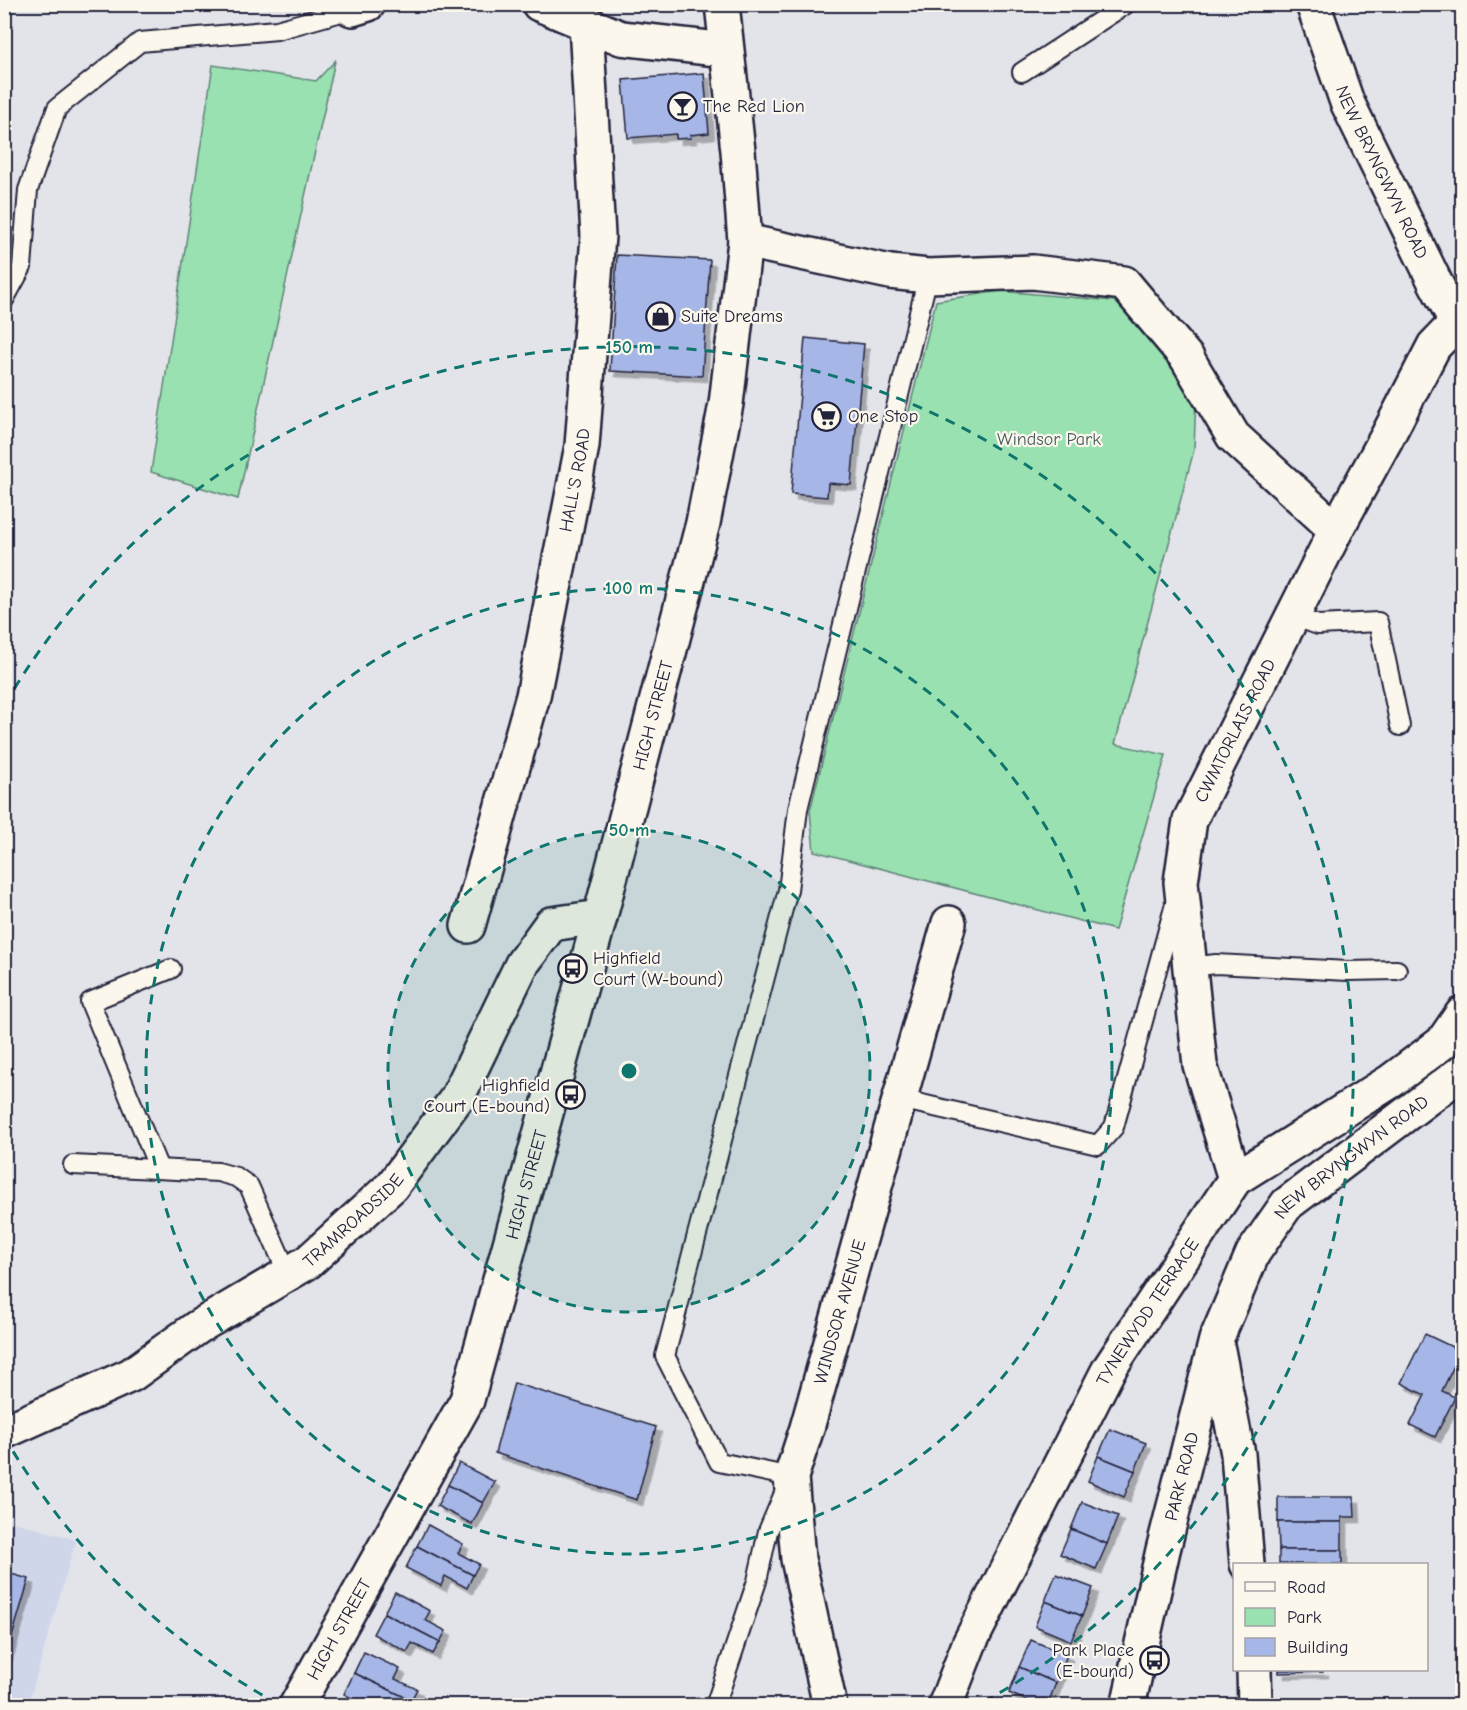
<svg xmlns="http://www.w3.org/2000/svg" width="1467" height="1710" viewBox="0 0 1467 1710" font-family="'Comic Neue',sans-serif">
<defs>
<filter id="shadow"><feDropShadow dx="5.5" dy="5.5" stdDeviation="0" flood-color="#0004"/></filter>
</defs>
<rect width="100%" height="100%" fill="#e2e4ea"/>
<filter id="ink" filterUnits="userSpaceOnUse"><feTurbulence type="fractalNoise" baseFrequency=".0167" numOctaves="2"/><feDisplacementMap in="SourceGraphic" scale="12" xChannelSelector="R" yChannelSelector="G"/><feConvolveMatrix kernelMatrix="1 2 1 2 8 2 1 2 1" color-interpolation-filters="sRGB"/></filter>
<g filter="url(#ink)">
<path fill="#d0d6e9" d="M4 1519 76 1540 28 1705H5Z"/>
<g fill="#99e1b0" stroke="#5e8276" stroke-width="1.5">
<path d="M335 61 238 499 151 472 213 65 316 81Z"/>
<path d="M1000 291 1114 301 1148 329 1196 394 1194 450 1115 744 1166 755 1115 930 814 851 810 811 936 301Z"/>
</g>
<g fill="#a6b6e6" stroke="#22223b" stroke-width="1.5" filter="url(#shadow)">
<path d="M704 73 709 133 690 135 691 138 676 139V134L628 138 623 80Z"/>
<path d="M617 255 710 260 702 376 610 371Z"/>
<path d="M805 338 864 344 851 485 828 483 827 497 791 494Z"/>
<path d="M1425 1334 1461 1351 1442 1391 1455 1397 1435 1437 1410 1425 1425 1395 1401 1383Z"/>
<path d="M514 1383 656 1427 637 1500 495 1453Z"/>
<path d="M1110 1429 1146 1443 1135 1471 1098 1456Z"/>
<path d="M1098 1456 1135 1471 1124 1497 1088 1481Z"/>
<path d="M459 1463 495 1482 483 1503 448 1485Z"/>
<path d="M448 1485 483 1503 472 1524 437 1506Z"/>
<path d="M1278 1497H1354L1355 1517H1342V1522H1278Z"/>
<path d="M1082 1502 1118 1516 1107 1544 1071 1529Z"/>
<path d="M1278 1522H1342V1550H1279Z"/>
<path d="M428 1525 463 1544 458 1553 479 1564 473 1575 417 1546Z"/>
<path d="M1071 1529 1107 1544 1096 1569 1060 1554Z"/>
<path d="M417 1546 473 1575 467 1588 445 1576 441 1586 406 1568Z"/>
<rect x="1279" y="1550" width="63" height="14"/>
<path d="M4 1572 29 1579 4 1664Z"/>
<path d="M1056 1574 1093 1588 1082 1616 1045 1601Z"/>
<path d="M395 1592 430 1611 425 1620 446 1631 440 1642 384 1613Z"/>
<path d="M1045 1601 1082 1616 1071 1641 1035 1626Z"/>
<path d="M384 1613 440 1642 433 1654 412 1643 407 1652 373 1634Z"/>
<path d="M1031 1640 1067 1655 1056 1683 1019 1667Z"/>
<path d="M364 1652 400 1669 395 1679 417 1689 411 1700 354 1673Z"/>
<path d="M1019 1667 1056 1683 1047 1706H1039L1009 1693Z"/>
<path d="M1279 1670H1323V1672L1279 1673Z"/>
<path d="M354 1673 411 1700 408 1706H389L383 1703 381 1706H366L344 1694Z"/>
</g>
<g fill="none" stroke-linecap="round" stroke-linejoin="round">
<defs>
<g id="service">
<path d="M1022 72 1126 4"/>
<path d="M4 300 22 267 28 190 57 108 140 42 277 30 352 9"/>
<path d="M1293 616 1318 625 1378 622 1400 726"/>
<path d="M1190 967 1216 964 1348 971 1397 970"/>
<path d="M900 1099 1098 1145 1114 1127 1175 904"/>
<path d="M73 1165 218 1172 236 1177 249 1186 288 1274"/>
<path d="M159 1169 90 1002 171 969"/>
<path d="M715 1706 757 1581 768 1531 791 1477 719 1462 665 1356 788 890 798 809 928 276"/>
</g>
<g id="minor">
<path d="M352 4V9L368 4"/>
<path d="M539 4 621 38 726 50"/>
<path id="s1" d="M1313 4 1347 102 1436 284 1462 332"/>
<path d="M745 241 890 272 928 276 1033 272 1124 283 1187 358 1233 436 1336 530"/>
<path id="s2" d="M468 926 533 696 582 446 598 236 586 24"/>
<path id="s3" d="M1235 1179 1200 1065 1181 882 1190 820 1336 530 1387 437 1434 346 1457 322"/>
<path d="M1218 1350 1238 1454 1247 1564"/>
<path id="s4" d="M4 1432 131 1375 198 1327 308 1262 392 1186 457 1098 522 964 551 924 600 917"/>
<path d="M1254 1670 1255 1706"/>
<path id="s5" d="M830 1706 798 1559 791 1477 807 1428 949 923"/>
<path id="s6" d="M945 1706 969 1644 1109 1369 1235 1179 1391 1081 1442 1043 1462 1014"/>
<path id="s7" d="M1128 1706 1163 1550 1216 1340 1253 1253 1287 1204 1462 1072"/>
</g>
<g id="tertiary">
<path id="s8" d="M296 1706 467 1400 600 917 703 523 726 404 745 241 738 151 722 4"/>
</g>
</defs>
<use href="#service" stroke="#22223b" stroke-width="22"/>
<use href="#minor" stroke="#22223b" stroke-width="38"/>
<use href="#tertiary" stroke="#22223b" stroke-width="38"/>
<use href="#service" stroke="#fbf7ec" stroke-width="18"/>
<use href="#minor" stroke="#fbf7ec" stroke-width="33"/>
<use href="#tertiary" stroke="#fbf7ec" stroke-width="33"/>
</g>
</g>
<circle cx="629" cy="1071" r="241" fill="#0f766e" fill-opacity=".12"/>
<g fill="none" stroke="#0f766e" stroke-width="3" stroke-dasharray="10 8">
<circle cx="629" cy="1071" r="241"/>
<circle cx="629" cy="1071" r="483"/>
<path d="M278 1704A724 724 0 0 1 5 1438M5 704A724 724 0 1 1 980 1704"/>
</g>
<defs>
<symbol id="bar-ring" viewBox="-11 -11 22 22"><circle r="9.5" fill="#fbf7ec" stroke="#22223b" stroke-width="1.5"/><path d="M-6-5H6L.8 .8V4.5H3.5V6h-7V4.5H-.8V.8Z" fill="#22223b"/></symbol>
<symbol id="shop-ring" viewBox="-11 -11 22 22"><circle r="9.5" fill="#fbf7ec" stroke="#22223b" stroke-width="1.5"/><path d="M-5-2.5h2.3a2.7 3.5 0 0 1 5.4 0H5L5.5 6h-11ZM-1.5-2.5h3a1.5 2.3 0 0 0-3 0Z" fill="#22223b"/></symbol>
<symbol id="supermarket-ring" viewBox="-11 -11 22 22"><circle r="9.5" fill="#fbf7ec" stroke="#22223b" stroke-width="1.5"/><path d="M-6-5.5h2.5l.6 2H6L4.5 2H-2.5L-4.4-4H-6ZM-1.5 3.2a1.3 1.3 0 1 0 .1 0ZM3 3.2a1.3 1.3 0 1 0 .1 0Z" fill="#22223b"/></symbol>
<symbol id="bus-ring" viewBox="-11 -11 22 22"><circle r="9.5" fill="#fbf7ec" stroke="#22223b" stroke-width="1.5"/><path d="M-5-6H5V4H4V6H2V4H-2V6H-4V4H-5ZM-3.5-4V0h7V-4ZM-3.5 1.2v1.5H-2V1.2ZM2 1.2v1.5H3.5V1.2Z" fill="#22223b"/></symbol>
</defs>
<g fill-rule="evenodd">
<use href="#bar-ring" x="666" y="90" width="33" height="33"/>
<use href="#shop-ring" x="644" y="300" width="33" height="33"/>
<use href="#supermarket-ring" x="810" y="400" width="33" height="33"/>
<use href="#bus-ring" x="556" y="952" width="33" height="33"/>
<use href="#bus-ring" x="554" y="1078" width="33" height="33"/>
<use href="#bus-ring" x="1138" y="1644" width="33" height="33"/>
</g>
<g text-anchor="middle" dominant-baseline="central" stroke-width="4.5" stroke-linejoin="round" paint-order="stroke">
<g font-size="18" fill="#22223b" stroke="#fbf7ec" text-anchor="start">
<text x="703" y="106">The Red Lion</text>
<text x="681" y="316">Suite Dreams</text>
<text x="848" y="416">One Stop</text>
<text x="593" y="958">Highfield<tspan x="593" dy="21">Court (W-bound)</tspan></text>
<text x="550" y="1085" text-anchor="end">Highfield<tspan x="550" dy="21">Court (E-bound)</tspan></text>
<text x="1134" y="1650" text-anchor="end">Park Place<tspan x="1134" dy="21">(E-bound)</tspan></text>
</g>
<g font-size="18" fill="#22223b" stroke="#fbf7ec">
<text stroke="none"><textPath href="#s1" startOffset="182">NEW BRYNGWYN ROAD</textPath></text>
<text stroke="none"><textPath href="#s2" startOffset="459">HALL'S ROAD</textPath></text>
<text stroke="none"><textPath href="#s8" startOffset="1060">HIGH STREET</textPath></text>
<text stroke="none"><textPath href="#s3" startOffset="466">CWMTORLAIS ROAD</textPath></text>
<text stroke="none"><textPath href="#s7" startOffset="610">NEW BRYNGWYN ROAD</textPath></text>
<text stroke="none"><textPath href="#s8" startOffset="574">HIGH STREET</textPath></text>
<text stroke="none"><textPath href="#s4" startOffset="411">TRAMROADSIDE</textPath></text>
<text stroke="none"><textPath href="#s5" startOffset="405">WINDSOR AVENUE</textPath></text>
<text stroke="none"><textPath href="#s6" startOffset="444">TYNEWYDD TERRACE</textPath></text>
<text stroke="none"><textPath href="#s7" startOffset="236">PARK ROAD</textPath></text>
<text stroke="none"><textPath href="#s8" startOffset="88">HIGH STREET</textPath></text>
</g>
<g font-size="18" fill="#465b5e" stroke="#fbf7ec">
<text x="1049" y="439">Windsor Park</text>
</g>
</g>
<circle cx="629" cy="1071" r="9" fill="#0f766e" stroke="#fbf7ec" stroke-width="3"/>
<g font-size="18" text-anchor="middle" font-weight="bold" fill="#0f766e" stroke="#fbf7ec" stroke-width="4.5" stroke-linejoin="round" paint-order="stroke">
<text x="629" y="353">150 m</text>
<text x="629" y="594">100 m</text>
<text x="629" y="836">50 m</text>
</g>
<rect width="1467" height="1710" fill="none" stroke="#fbf7ec" stroke-width="24"/>
<rect x="12" y="12" width="1443" height="1686" fill="none" stroke="#22223b" stroke-width="2" filter="url(#ink)"/>
<rect x="1233" y="1563" width="195" height="108" fill="#fbf7ec" stroke="#a4a2a5" stroke-width="1.5"/>
<rect x="1245" y="1582" width="30" height="9" fill="#fbf7ec" stroke="#a4a2a5" stroke-width="1.5"/>
<text x="1287" y="1593" font-size="18" fill="#22223b">Road</text>
<rect x="1245" y="1608" width="30" height="18" fill="#99e1b0" stroke="#a4a2a5" stroke-width="1.5"/>
<text x="1287" y="1623" font-size="18" fill="#22223b">Park</text>
<rect x="1245" y="1638" width="30" height="18" fill="#a6b6e6" stroke="#a4a2a5" stroke-width="1.5"/>
<text x="1287" y="1653" font-size="18" fill="#22223b">Building</text>
</svg>
